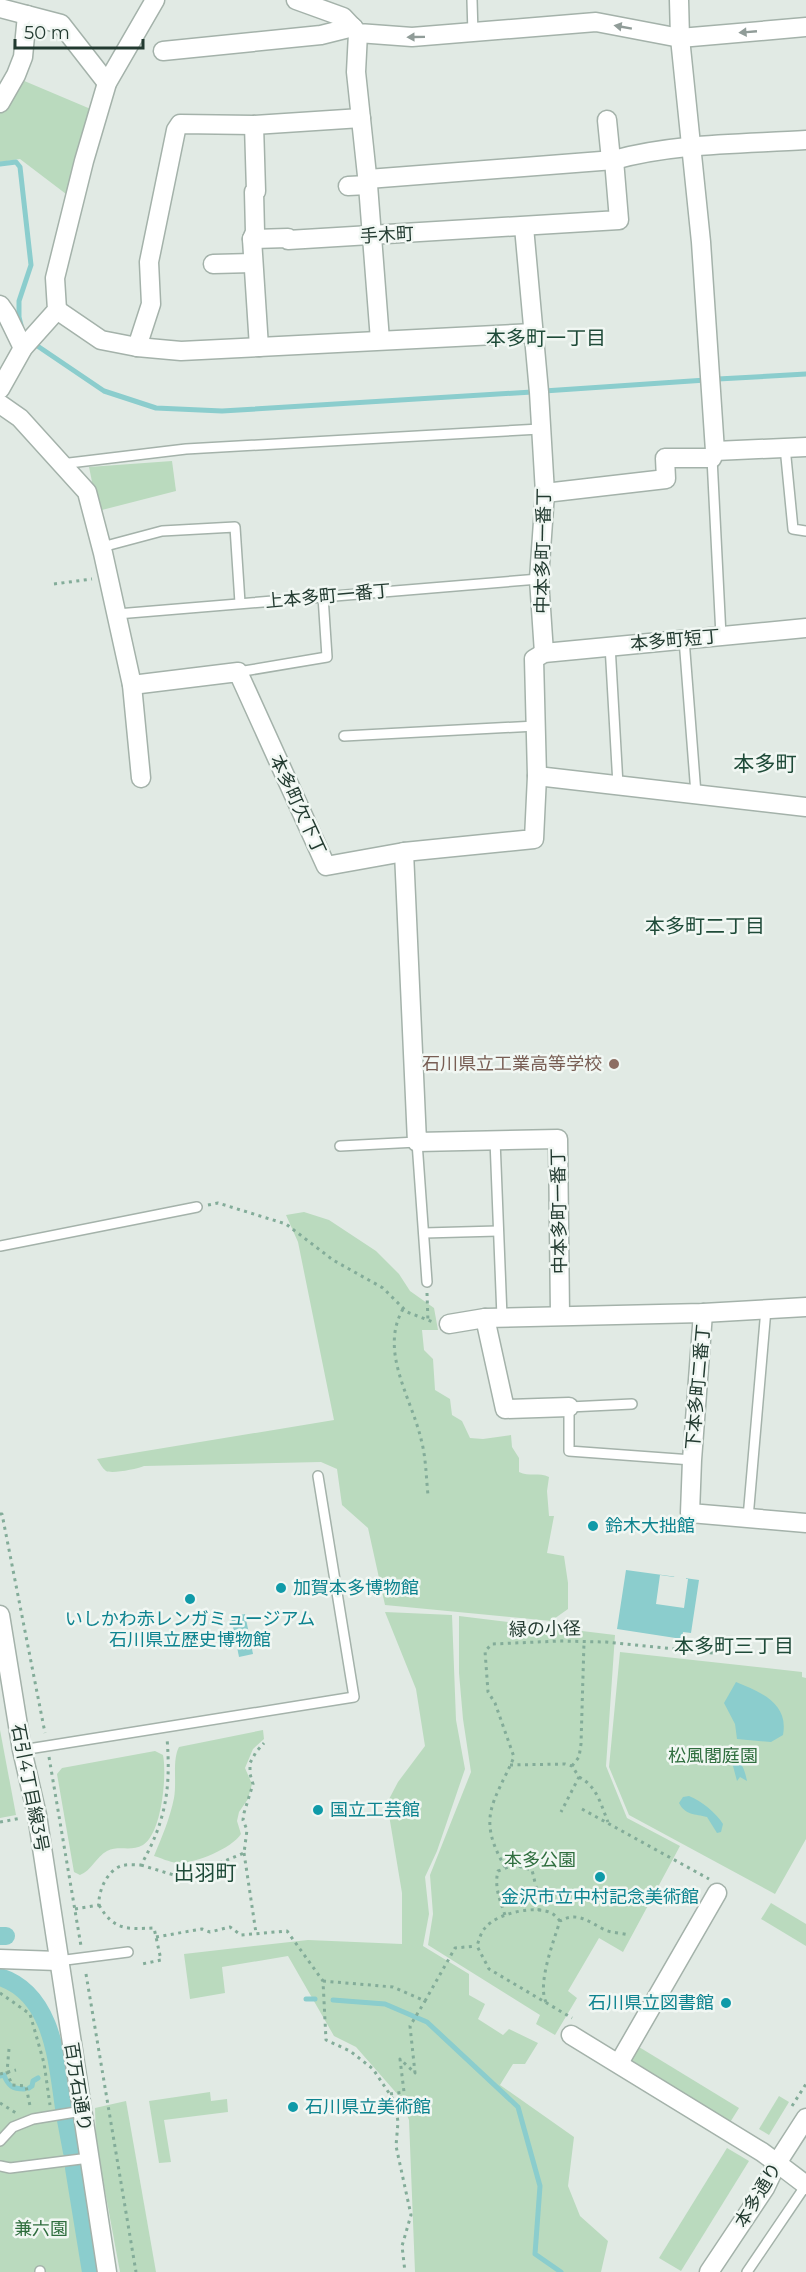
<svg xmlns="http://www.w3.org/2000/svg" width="806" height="2272" viewBox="0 0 806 2272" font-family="Montserrat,'Noto Sans JP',sans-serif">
<rect width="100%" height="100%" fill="#e1eae4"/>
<g fill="#badabe">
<path d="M22 80 93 110 70 197 20 159 0 162V112Z"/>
<path d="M172 461 176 491 98 511 89 467Z"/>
<path d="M304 1212 329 1220 376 1251 399 1274 410 1291 434 1308 438 1330H422L424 1350 433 1359 435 1390 450 1399 452 1415 462 1421 470 1438 483 1439 511 1435 512 1447 519 1458V1472C529 1477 539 1472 549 1477L547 1491 549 1516H554L547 1553 564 1556 568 1583V1609L551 1621 385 1605 368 1528 342 1505 337 1469 321 1462 144 1466C137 1469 112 1474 106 1471 102 1468 100 1463 97 1459L334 1420 298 1242 286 1215Z"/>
<path d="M385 1612 452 1615 456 1720 465 1769 437 1851 425 1877 429 1914 423 1946 469 1974V1995L485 2004 478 2019 503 2035 509 2029 538 2043 525 2064H513L500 2085 574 2137 568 2186 580 2216 608 2241 601 2272H415L409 2120 399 2096 356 2047 334 2036 288 1956 222 1967 225 1993 190 1999 184 1954 308 1940 402 1944V1893L387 1803 398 1782 425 1746 416 1689Z"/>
<path d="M459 1616 615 1635 606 1766 627 1818 680 1846 623 1952 599 1938 568 1991 577 1998 555 2035 536 2024 540 2015 428 1945 433 1914 430 1875 471 1772 463 1719 459 1673Z"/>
<path d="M620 1652 802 1672V1677L806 1678V1839L775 1894 629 1815 609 1767Z"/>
<path d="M0 1730 16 1815 0 1818Z"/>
<path d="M263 1730 264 1739 253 1749 245 1768 252 1784 248 1799 239 1812 237 1821 241 1834C231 1849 194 1864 177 1863 169 1862 161 1858 154 1856 162 1837 170 1818 174 1798 177 1782 172 1760 179 1747Z"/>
<path d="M155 1751 163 1755C167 1775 162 1833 143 1845 131 1852 119 1845 107 1851 96 1857 91 1871 80 1875L74 1872 57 1774 62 1768Z"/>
<path d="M771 1903 806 1924V1946L761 1919Z"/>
<path d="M0 1978C18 1984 32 1996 40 2012 58 2048 61 2089 67 2128 74 2176 82 2224 90 2272H0Z"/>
<path d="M639 2047 739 2108 729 2124 629 2063Z"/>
<path d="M210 2092 211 2101 227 2099 228 2112 164 2120 171 2162 159 2163 149 2101Z"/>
<path d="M779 2096 789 2102 769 2135 759 2129Z"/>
<path d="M126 2101 156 2272H120L96 2142 95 2108Z"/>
<path d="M727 2148 749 2161 681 2271 659 2258Z"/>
</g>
<g fill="#8bcdcd">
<path d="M626 1570 699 1580 691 1633 683 1632 682 1639 617 1629Z"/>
<path d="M245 1614 253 1654 239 1657 231 1617Z"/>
<path d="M736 1682C760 1692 789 1703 783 1735L771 1742 737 1739 735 1724 724 1703Z"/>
<path d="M722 1749C737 1755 744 1764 747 1781L740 1777 737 1781 733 1766 721 1758 719 1752Z"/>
<path d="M689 1796C702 1801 716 1813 723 1824L721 1832 717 1833 707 1817C695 1814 685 1815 679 1803L683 1797Z"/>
</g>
<path fill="#e1eae4" d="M660 1575 674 1577 675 1575 686 1577V1579H688L684 1608 656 1604Z"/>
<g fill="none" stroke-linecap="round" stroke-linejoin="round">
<g stroke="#8bcdcd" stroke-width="5">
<path d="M0 164 16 162 20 167 31 265 19 301V317L21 325"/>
<path d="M36 345 104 391 156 408 222 411 532 392"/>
<path d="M718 379 806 374"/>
<path d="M544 391 706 380"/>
<path d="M306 1999H315"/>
<path d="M333 2000 385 2004 427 2022 518 2107 540 2186 535 2254 561 2272"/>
<path d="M0 2076 4 2075C8 2086 13 2089 24 2089"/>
<path d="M29 2088 32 2086 33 2081 38 2078"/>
</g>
<g stroke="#8bcdcd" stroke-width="18">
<path d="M0 1936H6"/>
<path d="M0 1977C53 1994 57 2061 64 2108"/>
<path d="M66 2120 72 2152"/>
<path d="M74 2168 91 2272"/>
</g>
<defs>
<g id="service">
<path d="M472 0 473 34"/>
<path d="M785 447 793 529 806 531"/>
<path d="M712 458 721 636"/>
<path d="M61 464 186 449 540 429"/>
<path d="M102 547 162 531 235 527 240 603"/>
<path d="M117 614 539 579"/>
<path d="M684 639 696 794"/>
<path d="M610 645 618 785"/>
<path d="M238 672 327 657 323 596"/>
<path d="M344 736 536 726"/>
<path d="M495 1140 502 1317"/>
<path d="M340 1146 417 1142 427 1282"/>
<path d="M424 1233 498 1231"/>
<path d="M0 1246 197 1207"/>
<path d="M632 1404 569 1407V1451L692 1460"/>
<path d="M748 1518 766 1309"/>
<path d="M22 1750 354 1697 318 1476"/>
<path d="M58 1961 128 1952"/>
<path d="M0 2141 13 2127 33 2119 82 2111"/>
<path d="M0 2166 10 2168 89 2158"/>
<path d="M40 2271V2272"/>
<path d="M747 2272 806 2185"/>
</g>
<g id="minor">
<path d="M296 0 343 17 358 33 412 37 596 22 680 38 806 27"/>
<path d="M679 0 680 38 701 242 715 451"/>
<path d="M0 8 61 24 107 83"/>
<path d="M358 33 356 72 368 185 380 340"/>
<path d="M163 51 321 35 353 27"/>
<path d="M0 103 16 75 23 57 27 15"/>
<path d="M607 120 611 160"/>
<path d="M254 125 256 191 254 192 255 232 252 239 259 347"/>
<path d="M368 179 614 160C674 143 744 144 806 140"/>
<path d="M348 186 368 185"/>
<path d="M524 227 539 392 545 493 539 579 544 653"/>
<path d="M252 239 288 238V240L619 220 614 160"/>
<path d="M213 264 253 263"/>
<path d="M0 305 7 315 23 348"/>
<path d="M57 310 101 340 137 347 181 351 533 333"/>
<path d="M137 347 151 304 149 262 176 130 180 124 254 125 361 118"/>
<path d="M0 389 23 348 57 310 55 278 84 161 107 83 155 0"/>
<path d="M0 404 20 418 87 492 103 553 132 685 141 778"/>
<path d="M715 451 806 447"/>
<path d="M545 493 666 479 665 458H712L715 451"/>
<path d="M132 685 238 672 326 866 404 852 534 839 537 776 534 659 544 653 806 628"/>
<path d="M537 776 806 807"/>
<path d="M404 852 417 1142 558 1139 560 1315"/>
<path d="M703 1313 692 1460 690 1513 806 1523"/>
<path d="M485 1318 505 1409 569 1407"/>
<path d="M449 1324 485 1318 703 1313 806 1307"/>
<path d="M571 2035 762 2152 777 2163"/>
<path d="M619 2063 717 1893"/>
</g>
<g id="tertiary">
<path d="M0 1615 22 1750 37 1815 107 2272"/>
<path d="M0 1959 58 1961"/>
<path d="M777 2163 806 2185"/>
<path d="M709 2272 765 2188 777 2163 806 2118"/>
</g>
</defs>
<use href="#service" stroke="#a4b2aa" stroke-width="12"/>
<use href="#minor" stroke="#a4b2aa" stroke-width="21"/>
<use href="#tertiary" stroke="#a4b2aa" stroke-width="21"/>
<g stroke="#83ac99" stroke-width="3" stroke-dasharray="3 4.5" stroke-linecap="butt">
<path d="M54 584 92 579"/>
<path d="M208 1205 218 1203 286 1224 333 1260 383 1288 407 1312 433 1322"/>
<path d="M427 1293 428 1322"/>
<path d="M403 1309C379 1351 411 1397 421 1439 426 1457 426 1476 428 1495"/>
<path d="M0 1514H2L45 1733"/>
<path d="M49 1757 81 1946"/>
<path d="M510 1765 565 1764 572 1766 579 1777 561 1812"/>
<path d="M572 1766 579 1757 581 1744 584 1642"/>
<path d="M579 1777C597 1786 601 1805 608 1822"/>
<path d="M582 1809 709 1879"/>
<path d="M0 1822 22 1818"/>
<path d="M244 1853 256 1933"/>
<path d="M141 1865 177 1876H188L244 1853 247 1830 243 1820 244 1813 253 1784 250 1774V1763L256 1752 264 1743"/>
<path d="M505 1867C476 1817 494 1803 514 1757L495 1703 488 1692 485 1651 492 1644 560 1641 606 1642 713 1653 715 1637"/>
<path d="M99 1905C114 1931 127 1929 154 1928L161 1960 142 1964"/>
<path d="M75 1909 99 1905C98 1891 107 1871 121 1866 126 1864 135 1865 141 1865 166 1821 171 1788 167 1738"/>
<path d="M505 1915C500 1900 494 1887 498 1871L514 1865 532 1870 539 1899V1911"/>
<path d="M560 1921C558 1919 556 1916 553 1914 538 1904 496 1913 485 1928 481 1932 479 1940 477 1946L489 1969 572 2018"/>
<path d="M156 1937 202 1929 210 1932 230 1927 241 1935 287 1931 323 1981 326 2040 350 2051 373 2069 395 2102 398 2122 396 2146 411 2215 402 2246 405 2272"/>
<path d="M86 1974 136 2272"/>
<path d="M323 1981 393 1987 425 2001 455 1948 476 1946"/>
<path d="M0 1993 30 2014 44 2063 50 2105"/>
<path d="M546 2002C537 1984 554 1940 560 1921 578 1911 589 1922 605 1930 612 1933 622 1933 629 1935"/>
<path d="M9 2049 7 2072 12 2085 26 2086 30 2106"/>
<path d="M0 2074 16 2070"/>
<path d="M390 2094 404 2092 400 2059 415 2073 410 2026 425 2001"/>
<path d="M0 2103 16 2113"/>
<path d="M792 2106 806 2084"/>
</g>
<use href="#service" stroke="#fff" stroke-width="9"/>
<use href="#minor" stroke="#fff" stroke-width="18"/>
<use href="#tertiary" stroke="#fff" stroke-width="18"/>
</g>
<defs><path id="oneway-solid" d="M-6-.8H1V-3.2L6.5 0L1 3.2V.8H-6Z" transform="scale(1.5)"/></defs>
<g fill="#909c98">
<use href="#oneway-solid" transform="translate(623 27) rotate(-170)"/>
<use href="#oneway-solid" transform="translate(748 32) rotate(175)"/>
<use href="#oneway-solid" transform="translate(416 37) rotate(179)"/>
</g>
<circle fill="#8d6e63" stroke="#f1f7f3" stroke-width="2" cx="614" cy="1064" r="6"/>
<g fill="#0f9aa8" stroke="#f1f7f3" stroke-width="2">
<circle cx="593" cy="1526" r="6"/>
<circle cx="281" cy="1588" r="6"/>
<circle cx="190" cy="1599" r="6"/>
<circle cx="318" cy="1810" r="6"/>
<circle cx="600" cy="1877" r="6"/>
<circle cx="726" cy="2003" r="6"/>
<circle cx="293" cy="2107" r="6"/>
</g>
<g text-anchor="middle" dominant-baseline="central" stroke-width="5" stroke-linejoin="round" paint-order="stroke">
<g font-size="18" fill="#223a30" stroke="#f1f7f3">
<text transform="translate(387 235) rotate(-3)">手木町</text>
<text transform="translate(543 551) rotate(-89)">中本多町一番丁</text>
<text transform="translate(328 596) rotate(-5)">上本多町一番丁</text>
<text transform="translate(675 640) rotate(-5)">本多町短丁</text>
<text transform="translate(298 805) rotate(65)">本多町欠下丁</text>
<text transform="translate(559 1211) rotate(-91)">中本多町一番丁</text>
<text transform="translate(698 1387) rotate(-85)">下本多町二番丁</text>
<text transform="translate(545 1629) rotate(-1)">緑の小径</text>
<text transform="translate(30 1788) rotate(79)">石引4丁目線3号</text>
<text transform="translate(78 2087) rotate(81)">百万石通り</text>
<text transform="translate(758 2195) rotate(-59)">本多通り</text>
</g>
<g font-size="18" fill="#785e54" stroke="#f1f7f3" text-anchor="end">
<text x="602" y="1064">石川県立工業高等学校</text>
</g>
<g font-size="18" fill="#0d838f" stroke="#f1f7f3" text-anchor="start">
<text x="605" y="1526">鈴木大拙館</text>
<text x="293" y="1588">加賀本多博物館</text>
<text x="190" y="1619" text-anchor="middle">いしかわ赤レンガミュージアム<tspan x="190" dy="21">石川県立歴史博物館</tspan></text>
<text x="330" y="1810">国立工芸館</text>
<text x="600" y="1897" text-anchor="middle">金沢市立中村記念美術館</text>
<text x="714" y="2003" text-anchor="end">石川県立図書館</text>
<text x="305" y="2107">石川県立美術館</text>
</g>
<g font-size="18" fill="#2f6e3e" stroke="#f1f7f3">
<text x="713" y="1756">松風閣庭園</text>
<text x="540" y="1860">本多公園</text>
<text x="41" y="2229">兼六園</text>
</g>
<g font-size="20" fill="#1f4b39" stroke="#f1f7f3">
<text x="546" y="338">本多町一丁目</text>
<text x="705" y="926">本多町二丁目</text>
<text x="734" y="1646">本多町三丁目</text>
</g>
<g font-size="21" fill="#1f4b39" stroke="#f1f7f3">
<text x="765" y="763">本多町</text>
<text x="205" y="1872">出羽町</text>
</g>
</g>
<path d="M15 39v9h128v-9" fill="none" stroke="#223a30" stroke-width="3"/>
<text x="24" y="39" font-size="18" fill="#223a30" stroke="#f1f7f3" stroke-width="4.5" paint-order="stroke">50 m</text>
</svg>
